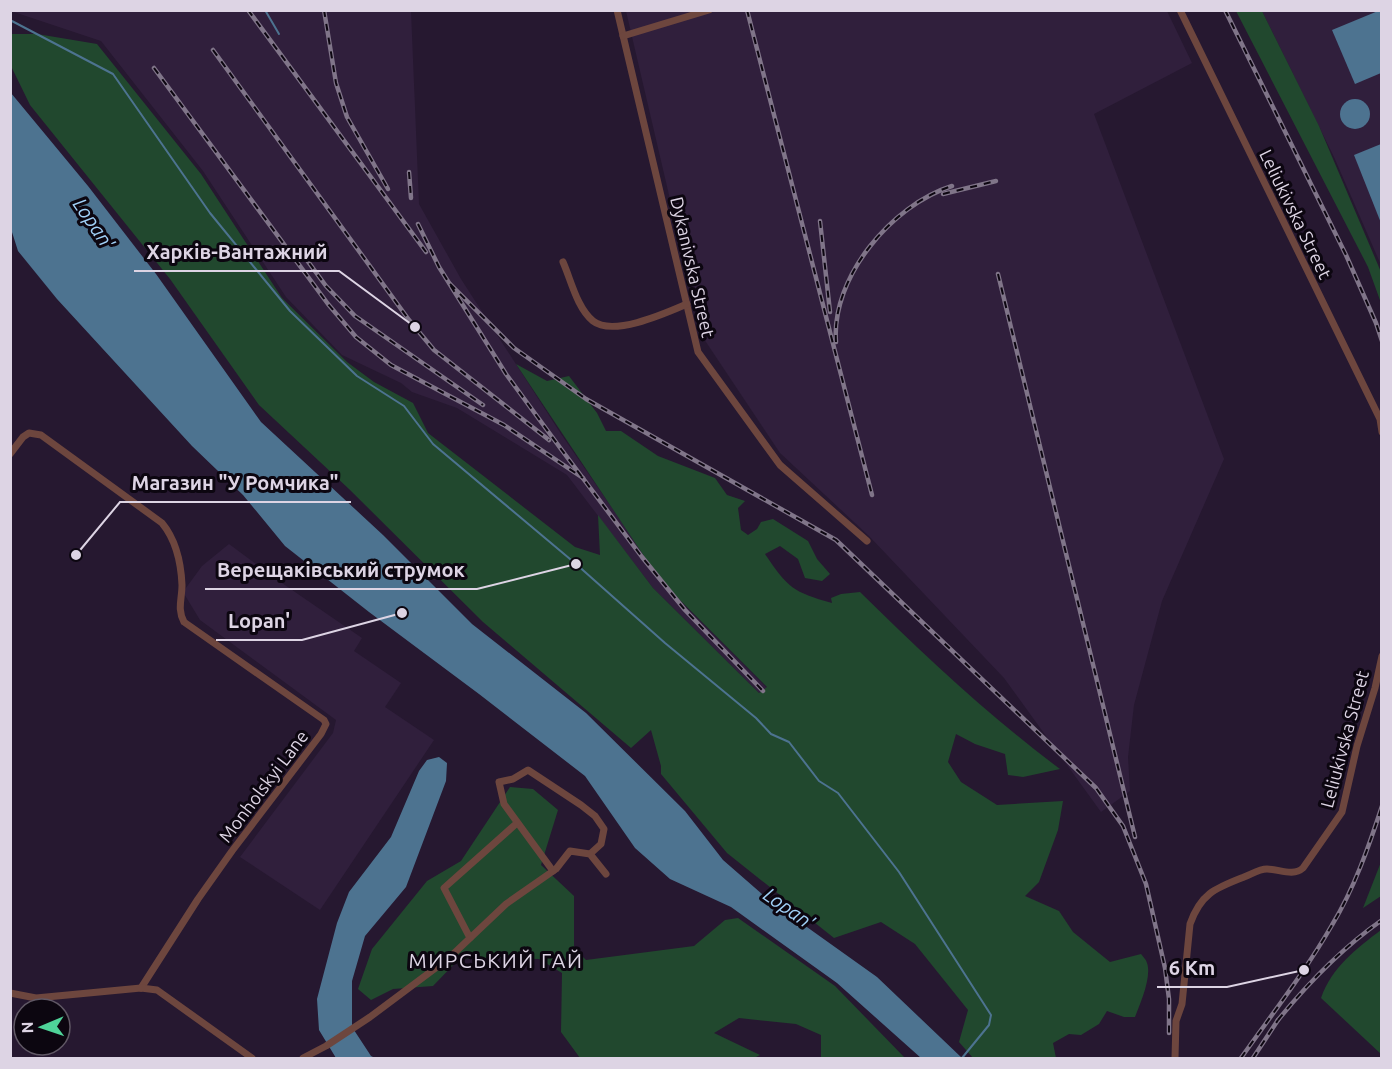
<svg xmlns="http://www.w3.org/2000/svg" width="1392" height="1069" viewBox="0 0 1392 1069" font-family="Ubuntu,sans-serif">
<rect width="100%" height="100%" fill="#261830"/>
<g fill="#301f3c">
<path d="M11 11H411L419 204 461 279 561 434 668 589 767 688 759 693 653 588 567 475 457 408 412 392 401 383 342 355 286 297 203 171 101 41Z"/>
<path d="M626 11H1167L1192 63 1094 114 1224 459 1162 601 1134 705 1128 757 1130 791 1101 812 1004 678 869 536 780 453 702 336Z"/>
<path d="M1262 11H1381V265L1334 157Z"/>
<path d="M229 544 279 581 362 638 354 651 401 683 385 707 434 740 320 910 240 857 333 733 336 720 200 620 183 592 202 566Z"/>
</g>
<g fill="#21482e">
<path d="M1236 11H1262L1319 126 1381 272V303L1368 267Z"/>
<path d="M11 34H37L97 44 201 174 282 298 347 362 374 382 413 403 428 433 575 547 600 555 598 515 653 588 759 693 767 687 660 580 516 364 547 381 569 376 597 413 606 431H621L658 456 715 478 727 495 745 501 738 508 741 530 748 535 757 529 761 522 773 519 808 541 817 559 830 574 822 581 805 578 798 559 780 546 765 554C788 588 793 592 832 603L831 598 841 594 860 592C924 655 989 716 1060 769L1023 777 1008 775 1005 754 975 744 956 734 948 762 961 782 997 805 1063 801 1058 830 1039 882 1025 896 1059 911 1073 932 1110 962 1141 954C1143 957 1146 959 1147 963 1152 977 1140 1004 1135 1017H1124L1107 1011 1099 1024 1081 1035 1069 1034 1053 1043 1056 1058H973L959 1042 968 1010 915 944 881 922 834 938 727 853 661 774V766L651 730 631 748 483 622 349 489 259 405 170 279 30 105 11 66Z"/>
<path d="M510 787 533 789 558 810 541 865 574 896V948L586 960 694 946 725 920 738 918 835 986 905 1058H821V1035L796 1024 739 1018 714 1033 760 1055 754 1058H580L561 1032 562 973 539 959 501 958 459 959 433 986 393 989 371 1000 358 989 372 949 427 881 461 861Z"/>
<path d="M1381 862V896L1363 908Z"/>
<path d="M1381 930V1054L1321 998C1331 968 1357 948 1381 930Z"/>
</g>
<g fill="#4d7390">
<path d="M1378 11H1381V73L1355 84 1332 30Z"/>
<path d="M11 93 88 186 156 274 261 422 383 535 472 624 586 713 685 811 723 860 769 900 877 977 962 1058H921L837 983 731 907 670 879 635 848 585 776 479 694 369 612 285 546 243 495 192 446 57 299 18 251 11 229Z"/>
<circle cx="1355" cy="114" r="15"/>
<path d="M1381 144V223L1354 155Z"/>
<path d="M439 757 447 763 446 781 406 887 365 936 352 981V1027L371 1056 375 1058H336L319 1030 317 999 337 923 349 892 391 837 419 771 427 760Z"/>
</g>
<g fill="none" stroke-linecap="round" stroke-linejoin="round">
<g stroke="#4d7390" stroke-width="2">
<path d="M265 10 279 34"/>
<path d="M10 20 113 74 210 213 290 311 357 376 404 406 433 444 576 564 665 643 756 718 771 734 789 742 819 781 838 793 899 872 991 1015 989 1025 962 1058"/>
</g>
<g stroke="#6d463e" stroke-width="7">
<path d="M617 10 698 352 780 465 867 541"/>
<path d="M1180 10 1380 419 1382 432"/>
<path d="M623 36 709 10"/>
<path d="M563 262C571 280 577 308 593 321 613 337 666 313 687 304"/>
<path d="M10 454 23 437 29 433 41 435 162 523C176 540 181 562 182 585 182 599 177 609 184 622L324 720 326 724 321 734 232 851 198 899 141 988"/>
<path d="M553 871 504 804 499 782 513 779 528 770 581 805 595 816 604 829 601 844 590 854"/>
<path d="M470 938 444 888 517 823"/>
<path d="M10 993 36 998 141 988 157 990 252 1058"/>
<path d="M303 1058 326 1046 370 1017 449 958 506 904 556 869 570 851 590 854 606 874"/>
<path d="M1175 1058 1176 1021 1182 1004 1190 924C1201 893 1216 888 1244 877 1252 874 1259 869 1267 869 1279 869 1293 877 1303 868L1342 812 1357 746 1375 688 1382 656"/>
</g>
<defs>
<g id="rail">
<path d="M248 10 426 252"/>
<path d="M324 10 336 83 347 117 388 189"/>
<path d="M747 10 872 495"/>
<path d="M1225 10 1346 255 1376 323 1382 341"/>
<path d="M213 50 409 320 434 350 549 440"/>
<path d="M154 68 328 304 356 337 391 365 504 425 583 478"/>
<path d="M409 172 411 198"/>
<path d="M943 194 996 181"/>
<path d="M820 221 830 312"/>
<path d="M418 224 439 267 506 374 561 449 642 557 685 610 763 691"/>
<path d="M301 252 326 286 355 316 483 405"/>
<path d="M998 274 1135 837"/>
<path d="M450 284 514 348 586 399 836 540 1096 788 1123 826 1146 884 1165 968 1169 999V1033"/>
<path d="M836 342C831 277 892 205 952 186"/>
<path d="M1278 1020C1309 982 1342 948 1382 920"/>
<path d="M1241 1058C1272 1014 1305 972 1332 925 1354 889 1369 846 1382 806"/>
<path d="M1253 1058 1278 1020"/>
</g>
</defs>
<use href="#rail" stroke="#807589" stroke-width="4.5"/>
<use href="#rail" stroke="#0c0610" stroke-width="2" stroke-dasharray="7" stroke-linecap="butt"/>
</g>
<g text-anchor="middle" dominant-baseline="central" stroke-width="6" stroke-linejoin="round" paint-order="stroke">
<g font-size="18" fill="#ddd4e4" stroke="#0c0610">
<text transform="translate(1296 214) rotate(64)">Leliukivska Street</text>
<text transform="translate(693 267) rotate(77)">Dykanivska Street</text>
<text transform="translate(1344 739) rotate(-75)">Leliukivska Street</text>
<text transform="translate(263 786) rotate(-53)">Monholskyi Lane</text>
</g>
<g font-size="20" font-style="italic" fill="#a1d1f8" stroke="#0c0610">
<text transform="translate(94 223) rotate(56)">Lopan'</text>
<text transform="translate(789 908) rotate(35)">Lopan'</text>
</g>
<g font-size="21" letter-spacing="1.5" fill="#ddd4e4" stroke="#0c0610">
<text x="496" y="960">МИРСЬКИЙ ГАЙ</text>
</g>
</g>
<path fill="none" stroke="#ddd4e4" stroke-width="2" d="M415 327L339 271H134M76 555L120 502H351M576 564L477 589H205M402 613L302 640H216M1304 970L1227 987H1157"/>
<g fill="#ddd4e4" stroke="#0c0610" stroke-width="2">
<circle cx="415" cy="327" r="6"/>
<circle cx="76" cy="555" r="6"/>
<circle cx="576" cy="564" r="6"/>
<circle cx="402" cy="613" r="6"/>
<circle cx="1304" cy="970" r="6"/>
</g>
<g font-size="20" text-anchor="middle" font-weight="bold" fill="#ddd4e4" stroke="#0c0610" stroke-width="6" stroke-linejoin="round" paint-order="stroke">
<text x="237" y="259">Харків-Вантажний</text>
<text x="235" y="490">Магазин "У Ромчика"</text>
<text x="341" y="577">Верещаківський струмок</text>
<text x="259" y="628">Lopan'</text>
<text x="1192" y="975">6 Km</text>
</g>
<rect width="1392" height="1069" fill="none" stroke="#ddd4e4" stroke-width="24"/>
<g transform="translate(42 1027) rotate(268)"><circle r="28" fill="#0c0610" stroke="#605865" stroke-width="1.5"/>
<path d="M0-4.5L10 22L0 15L-10 22Z" fill="#4fd399"/>
<text y="-9" font-size="16" font-weight="bold" text-anchor="middle" fill="#ddd4e4">N</text>
</g>
</svg>
